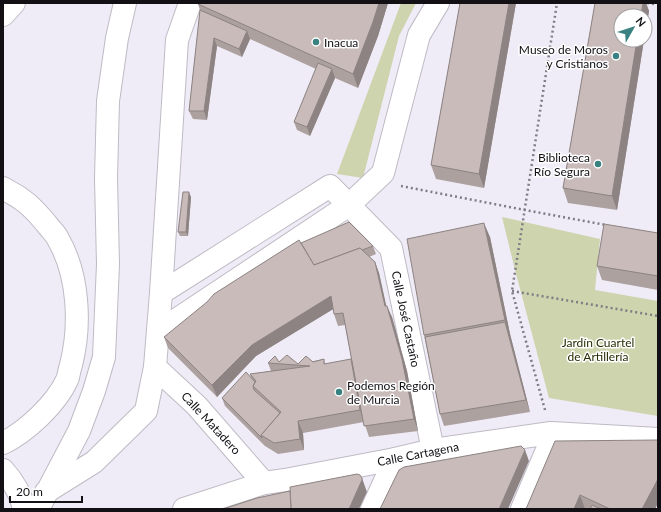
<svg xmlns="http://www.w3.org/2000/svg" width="661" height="512" viewBox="0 0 661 512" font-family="Lato,sans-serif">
<rect width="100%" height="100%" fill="#f0ecf7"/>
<g fill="#ced4ad">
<path d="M401 3H416L399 36 363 178 337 174Z"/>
<path d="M502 217 600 239 595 290 658 301V416L549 398 515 270Z"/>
</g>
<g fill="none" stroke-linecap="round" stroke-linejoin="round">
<defs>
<g id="minor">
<path d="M161 293 330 186 391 248 433 450"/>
<path d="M158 332 349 205 383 173 419 35 438 3"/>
<path d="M155 367 197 406 264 483"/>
<path d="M46 492 94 462 146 411 155 367 161 293 177 40 190 3"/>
<path d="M184 509 264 483 285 480 395 459 433 450 551 433 658 439"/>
<path d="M372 509 395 459"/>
<path d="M522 509 547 450 551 433"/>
</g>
<path id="primary" d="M3 470C13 481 21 494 24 509"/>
<g id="motorway">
<path d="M3 15 14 3"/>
<path d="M3 188C9 192 16 195 21 199 32 206 41 217 49 227 52 231 56 234 58 239 79 275 81 326 71 365 69 370 69 376 67 380 56 404 26 432 3 443"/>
<path d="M38 509 79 431 94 391 104 357 108 264 106 178 108 101 117 38 125 3"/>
</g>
</defs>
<use href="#minor" stroke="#bfbbc5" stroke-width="24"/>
<use href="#primary" stroke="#bfbbc5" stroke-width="24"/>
<use href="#motorway" stroke="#bfbbc5" stroke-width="24"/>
<g stroke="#7f7c83" stroke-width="2.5" stroke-dasharray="2 3" stroke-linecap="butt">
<path d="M647 3 654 4"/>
<path d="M401 186 525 210 606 225"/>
<path d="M512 291 658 316"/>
<path d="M545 410 512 291 557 3"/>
</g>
<use href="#minor" stroke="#fff" stroke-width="22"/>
<use href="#primary" stroke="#fff" stroke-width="22"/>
<use href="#motorway" stroke="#fff" stroke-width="22"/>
</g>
<g fill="#aca19f">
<path d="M198 3H388L378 36 358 88 335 78 310 136 297 130 294 122 316 69 250 39 242 57 217 46 207 120 193 119 189 111 200 10 198 4Z"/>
<path d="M460 3H516L484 188 436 179 431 165Z"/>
<path d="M595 3H646L649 11 645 35V16L621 40H644L617 210 568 203 563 188Z"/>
<path d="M191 197 188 236H180L178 232Z"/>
<path d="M658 233V290L602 280 597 266Z"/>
<path d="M490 237 510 334 530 412 444 426 440 414 424 335Z"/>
<path d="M301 243 373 246 376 254 369 257 375 262 379 273 386 306 392 317 407 371 418 431 369 437 364 422 303 433 304 450 278 454 265 446 225 406 222 398 251 378 250 374 271 371 268 363 279 362 298 364 324 359 325 364 352 362 345 325 338 326 334 314 333 309 256 356 217 397 168 348 164 337Z"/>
<path d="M658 440V503L655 509H526Z"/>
</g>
<g fill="#8c8382">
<path d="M379 3H388L378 36 358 88 353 74Z"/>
<path d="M509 3H516L484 188 479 174Z"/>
<path d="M643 3H646L649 11 645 35V16H641Z"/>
<path d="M247 31 250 39 242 57 239 49Z"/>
<path d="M214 38 217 46 207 120 204 111Z"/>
<path d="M637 40H644L617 210 612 196Z"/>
<path d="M332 69 335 78 310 136 307 127Z"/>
<path d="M189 192 191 197 188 236 186 232Z"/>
<path d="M484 223 490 237 510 334 530 412 526 400 505 320Z"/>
<path d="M375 262 379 273 389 318 385 306Z"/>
<path d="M331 296 335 308 256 356 217 397 212 385 252 345Z"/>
<path d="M387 306 392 317 407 371 418 431 414 419Z"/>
<path d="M351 359 355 371 364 422 360 410Z"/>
<path d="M298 421 303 433 304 450 300 439Z"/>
<path d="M525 450 529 461 508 509H499Z"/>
<path d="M362 478 367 492 365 496 359 509H349Z"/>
<path d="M658 479V503L655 509H642Z"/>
<path d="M580 495 585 509H574Z"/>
</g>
<g fill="#c8bbb9" stroke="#8c8382">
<path d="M198 3H379L373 22 353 74 198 4Z"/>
<path d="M460 3H509L479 174 431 165Z"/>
<path d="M595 3H643L641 16H621V40H637L612 196 563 188Z"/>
<path d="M200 10 247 31 239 49 214 38 204 111H189Z"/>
<path d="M318 63 332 69 307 127 294 122Z"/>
<path d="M183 192H189L186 232H178Z"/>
<path d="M349 222 373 246 362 250 360 248 314 265 301 243Z"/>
<path d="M484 223 505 320 424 335 407 239Z"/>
<path d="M604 224 658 233V276L597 266Z"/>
<path d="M299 240 314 265 360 248 375 262 385 306H387L402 359 414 419 364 426 343 313 334 314 331 296 252 345 212 385 164 337 207 302 214 294Z"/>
<path d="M505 322 526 400 440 414 425 337Z"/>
<path d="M287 355 298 364 306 356 313 362 324 359V364L351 359 360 410 298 421 300 439 274 443 261 435 281 412 253 386 256 381 250 374 310 366 268 363 275 356 279 362Z"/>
<path d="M246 372 255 382 253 386 254 390 280 413 261 435 262 438 222 398Z"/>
<path d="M658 440V479L642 509H610L580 495 574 509H526L555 441Z"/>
<path d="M521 446 525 450 499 509H380L399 470 404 467Z"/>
<path d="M357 474 360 475 362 478V480L349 509H291L290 487Z"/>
<path d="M290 491 291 509H223L257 498Z"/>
<path d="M592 505 601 509H590Z"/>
</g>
<g fill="#3a8281" stroke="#fff" stroke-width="1.5">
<circle cx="316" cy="42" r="4"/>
<circle cx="616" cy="56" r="4"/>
<circle cx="598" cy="164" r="4"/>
<circle cx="339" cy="392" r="4"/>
</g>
<g text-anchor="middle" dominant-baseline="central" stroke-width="3" stroke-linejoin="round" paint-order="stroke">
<g font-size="12" fill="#121014" stroke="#fff" text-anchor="start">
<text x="324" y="42">Inacua</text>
<text x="608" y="49" text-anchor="end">Museo de Moros<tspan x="608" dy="14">y Cristianos</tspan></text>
<text x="590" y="157" text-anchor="end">Biblioteca<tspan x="590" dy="14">Río Segura</tspan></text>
<text x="347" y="385">Podemos Región<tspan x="347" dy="14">de Murcia</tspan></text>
</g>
<g font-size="12" fill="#121014" stroke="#fff">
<text transform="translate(406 319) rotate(78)">Calle José Castaño</text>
<text transform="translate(211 423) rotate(47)">Calle Matadero</text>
<text transform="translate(418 454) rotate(-11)">Calle Cartagena</text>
</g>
<g font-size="12" fill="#282c03" stroke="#fff">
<text x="598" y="342">Jardín Cuartel<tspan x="598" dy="14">de Artillería</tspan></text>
</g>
</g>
<rect width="661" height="512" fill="none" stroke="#121014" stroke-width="8"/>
<g transform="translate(633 28) rotate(51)"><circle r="19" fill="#ffffff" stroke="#a09fa1"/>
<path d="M0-3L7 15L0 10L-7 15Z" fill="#3a8281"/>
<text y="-6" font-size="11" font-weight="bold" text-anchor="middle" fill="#121014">N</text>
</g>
<path d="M10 496v6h72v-6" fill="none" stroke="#121014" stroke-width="2"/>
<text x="16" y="496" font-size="12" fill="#121014" stroke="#ffffff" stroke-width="3" paint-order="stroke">20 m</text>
</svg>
